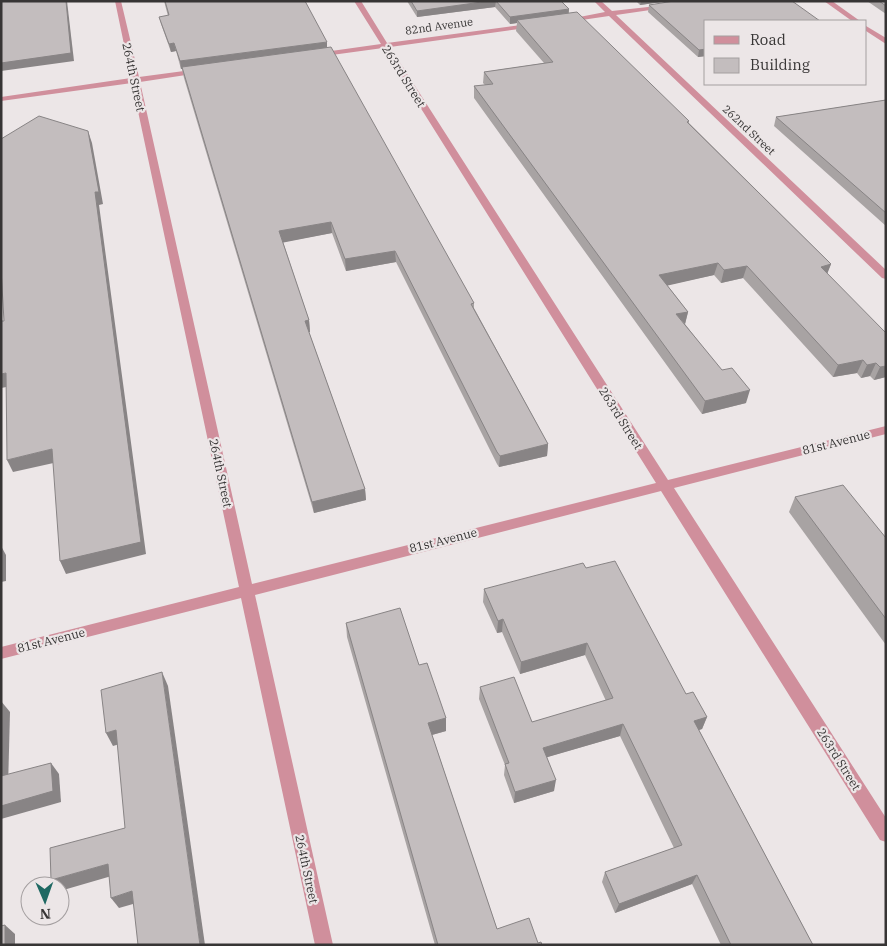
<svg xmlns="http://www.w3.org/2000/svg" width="887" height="946" viewBox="0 0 887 946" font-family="'IBM Plex Serif',serif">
<rect width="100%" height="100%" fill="#ece6e7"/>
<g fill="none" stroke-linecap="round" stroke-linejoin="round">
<g fill="#d08f9c" fill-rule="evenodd">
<path d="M115 1H121L139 77 199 69 203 71 199 73 140 82 252 584 656 483 383 48 317 57 313 55 317 53 381 44 354 1H361L387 43 536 23 537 25 533 27 390 47 668 480 886 426V434L674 488 886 818V842L880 840 661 491 255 595 333 945H315L241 598 1 659V647L239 587 132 83 1 101V97L131 78Z"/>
<path d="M594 1H601L612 11 666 5V7L664 8 616 15 886 270V279L882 278 609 16 568 22 564 20 605 12Z"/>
<path d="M824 1H832L860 21H852Z"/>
<path d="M866 26 886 38V44L866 31Z"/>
</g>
</g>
<g fill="#a8a3a3">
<path d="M164 1H305L327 47 474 303V308L548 444 547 456 499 467 497 464 396 262 346 271 332 233 283 242 309 320 310 332H309L365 489 366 500 314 513 184 78 182 69H181L176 51 171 52 161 24 159 17 168 16Z"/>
<path d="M407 1H561L569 9V13L689 121V123L831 264 827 273 886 377 874 380 870 376 861 378 857 373 833 377 743 278 721 283 714 275 667 285 688 312 685 324 746 403 702 414 474 98V86L485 85 483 83 484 72 544 63 516 31 517 23 510 24 495 7 417 17Z"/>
<path d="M636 1H669L640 5Z"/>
<path d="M867 1H886V14Z"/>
<path d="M649 5 706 21V56L698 57 648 12Z"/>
<path d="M886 100V226L774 126 776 117Z"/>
<path d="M795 497 886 538V645L789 512Z"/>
<path d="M586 568 686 694 707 717 702 729 699 730 813 945H721L692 884 615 913 602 882 605 872 674 848 620 736 547 757 554 791 514 803 504 775 505 765 479 699 480 687 532 722 606 701 585 655 520 674 502 632 497 633 483 602 484 589Z"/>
<path d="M346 623 446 718V731L432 735 497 929 542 945H435L347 637Z"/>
</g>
<g fill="#888485">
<path d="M66 1H67L74 61 1 71V63Z"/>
<path d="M489 1H496L495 7 417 17V11Z"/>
<path d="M641 1H669L640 5Z"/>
<path d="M569 9 568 15 517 20V23L510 24V17Z"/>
<path d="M327 42V49L181 69 180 61Z"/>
<path d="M174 43 176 51 171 52 169 44Z"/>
<path d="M706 49V56L698 57 699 50Z"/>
<path d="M88 131 92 143 103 204 99 205 146 554 66 574 60 561 95 192Z"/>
<path d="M331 222 332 233 281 243 279 231Z"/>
<path d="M395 251 396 262 346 271 345 259Z"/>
<path d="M718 263 714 275 657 288 659 275Z"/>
<path d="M831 264 826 277 821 267Z"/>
<path d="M747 266 743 278 721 283 724 270Z"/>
<path d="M688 312 685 324 676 314Z"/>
<path d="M309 320 310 332H307L305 321Z"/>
<path d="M863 360 857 373 833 377 838 365Z"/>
<path d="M876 363 870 376 861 378 867 365Z"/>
<path d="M886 366V377L874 380 880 367Z"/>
<path d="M6 373 12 386 1 388V374Z"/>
<path d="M750 390 746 403 702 414 705 401Z"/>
<path d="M548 444 547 456 499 467 500 456Z"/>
<path d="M52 449 58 462 13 472 7 460Z"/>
<path d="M365 489 366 500 314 513 312 502Z"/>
<path d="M1 546 6 555V581L1 582Z"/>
<path d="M503 619 502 632 497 633 498 621Z"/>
<path d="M587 643 585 655 520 674 521 662Z"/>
<path d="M162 672 168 686 205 945H200Z"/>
<path d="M1 701 10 712 8 788 1 780Z"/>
<path d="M707 717 702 729 689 733 694 721Z"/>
<path d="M446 718V731L428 736V723Z"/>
<path d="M623 724 620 736 541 759 543 748Z"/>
<path d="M116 730 123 743 113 746 106 733Z"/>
<path d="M51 763 59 774 61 802 1 819V806Z"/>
<path d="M556 780 554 791 514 803 515 792Z"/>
<path d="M108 864 115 875 60 891V886H56L51 880Z"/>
<path d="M697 875 692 884 615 913 619 904Z"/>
<path d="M132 891 140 902 119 908 111 898Z"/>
<path d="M5 925 15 934V945H5Z"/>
</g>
<g fill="#c3bdbe" stroke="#888485">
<path d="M1 1H66L71 53 1 63Z"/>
<path d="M165 1H305L327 42 180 61 174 43 169 44 159 17 169 15Z"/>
<path d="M411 1H489L417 11Z"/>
<path d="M496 1H561L569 9 510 17Z"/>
<path d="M674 1H792L820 21H706V49L699 50 649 5Z"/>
<path d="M879 1H886V6Z"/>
<path d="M577 12 689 121 687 122 831 264 821 267 886 333V366L880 367 876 363 867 365 863 360 838 365 747 266 724 270 718 263 659 275 688 312 676 314 722 370 732 368 750 390 705 401 474 86 493 84 484 72 553 62 517 20Z"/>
<path d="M331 47 474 303 471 304 548 444 500 456 497 452 395 251 345 259 331 222 279 231 309 320 305 321 365 489 312 502 182 67Z"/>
<path d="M886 100V213L776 117Z"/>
<path d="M39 116 88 131 99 192H95L141 542 60 561 52 449 7 460 6 373 1 374V321H4L1 269V139Z"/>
<path d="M843 485 886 538V619L795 497Z"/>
<path d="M615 561 686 694 693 692 707 717 694 721 813 945H731L697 875 619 904 605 872 682 845 623 724 543 748 556 780 515 792 505 764 509 763 480 687 514 677 532 722 613 698 587 643 521 662 503 619 498 621 484 589 583 563 586 568Z"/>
<path d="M400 608 419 665 427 663 446 718 428 723 497 929 529 918 538 943 541 942 542 945H438L346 623Z"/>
<path d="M162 672 200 945H138L132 891 111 898 108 864 51 880 50 848 125 828 116 730 106 733 101 690Z"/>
<path d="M51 763 53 791 1 806V776Z"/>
<path d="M5 925V945H1V926Z"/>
</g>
<g text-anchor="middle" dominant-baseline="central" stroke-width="4.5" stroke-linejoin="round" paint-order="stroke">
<g font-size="11" fill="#373535" stroke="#ece6e7">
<text transform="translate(439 26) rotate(-8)">82nd Avenue</text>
<text transform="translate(749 130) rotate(43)">262nd Street</text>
</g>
<g font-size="12" fill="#373535" stroke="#ece6e7">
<text transform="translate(404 76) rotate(58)">263rd Street</text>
<text transform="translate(134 77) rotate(78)">264th Street</text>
<text transform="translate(621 418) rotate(58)">263rd Street</text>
<text transform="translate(836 442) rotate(-14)">81st Avenue</text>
<text transform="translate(221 473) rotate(78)">264th Street</text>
<text transform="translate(443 540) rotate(-14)">81st Avenue</text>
<text transform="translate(51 640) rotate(-14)">81st Avenue</text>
<text transform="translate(839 759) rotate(58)">263rd Street</text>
<text transform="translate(307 869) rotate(78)">264th Street</text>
</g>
</g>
<rect width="887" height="946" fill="none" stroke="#373535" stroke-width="5"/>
<rect x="704" y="20" width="162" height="65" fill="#ece6e7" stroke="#a49fa0"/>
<rect x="714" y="36" width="25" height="8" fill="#d08f9c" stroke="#a49fa0"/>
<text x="750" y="45" font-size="15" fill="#373535">Road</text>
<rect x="714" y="58" width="25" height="15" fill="#c3bdbe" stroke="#a49fa0"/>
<text x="750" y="70" font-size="15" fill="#373535">Building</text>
<g transform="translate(45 901) rotate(178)"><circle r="24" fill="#ece6e7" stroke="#a49fa0"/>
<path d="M0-4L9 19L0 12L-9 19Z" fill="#1f6963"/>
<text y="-8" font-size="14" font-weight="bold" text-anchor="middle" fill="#373535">N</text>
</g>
</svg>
